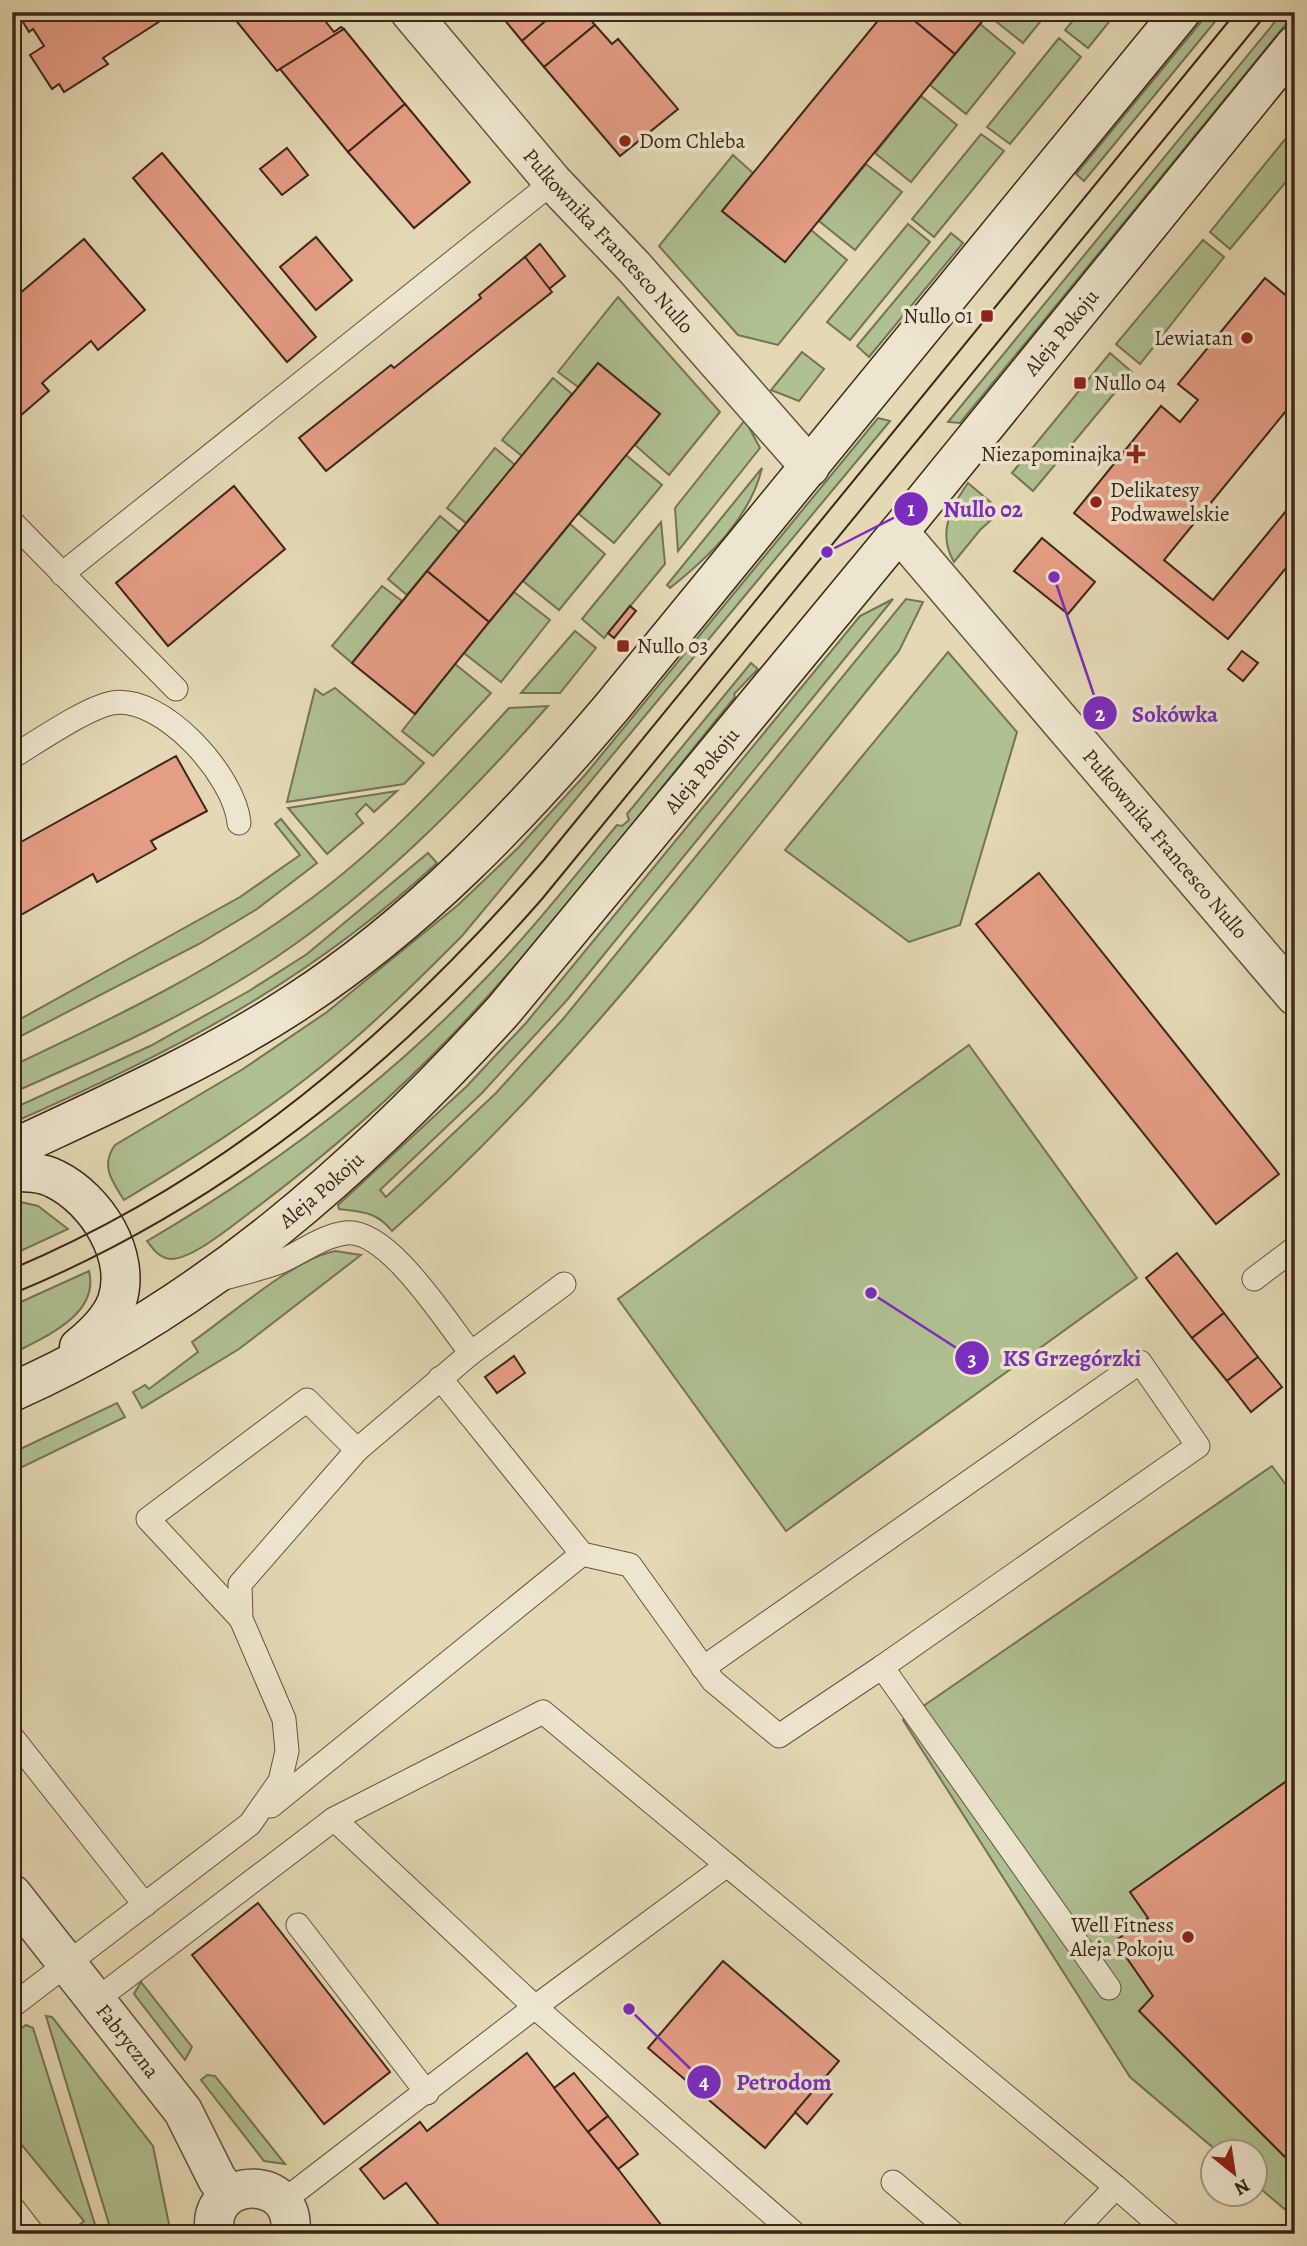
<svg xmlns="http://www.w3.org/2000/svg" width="1307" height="2246" viewBox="0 0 1307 2246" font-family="Alegreya,serif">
<rect width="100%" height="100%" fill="#e4d9b4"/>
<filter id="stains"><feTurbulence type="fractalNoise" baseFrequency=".00286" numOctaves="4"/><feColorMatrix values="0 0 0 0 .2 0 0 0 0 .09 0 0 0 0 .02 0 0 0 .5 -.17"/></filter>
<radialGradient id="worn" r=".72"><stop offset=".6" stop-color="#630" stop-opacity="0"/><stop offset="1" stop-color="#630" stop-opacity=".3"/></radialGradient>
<g fill="#afc091" stroke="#747455" stroke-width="2">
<path d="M990 12H1048L1023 43 988 15Z"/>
<path d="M1080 12H1117L1088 48 1065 30Z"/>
<path d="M1209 12H1223L1084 181 1076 174Z"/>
<path d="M1283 12 1295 13 960 423 948 422Z"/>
<path d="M980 24 1015 53 966 114 930 85Z"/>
<path d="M1059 38 1081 57 1010 144 987 127Z"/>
<path d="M921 96 957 125 911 182 875 153Z"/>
<path d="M1295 127V171L1230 249 1210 232Z"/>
<path d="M981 134 1004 151 934 237 912 219Z"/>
<path d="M733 155 753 173 722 211 785 262 811 230 847 260 778 345 738 335 659 246Z"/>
<path d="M866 164 902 192 855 250 819 221Z"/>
<path d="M908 224 930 242 850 340 827 322Z"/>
<path d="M951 233 963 243 869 357 857 346Z"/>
<path d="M1203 240 1224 257 1140 364 1116 344Z"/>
<path d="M618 297 720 412 669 475 635 445 660 414 598 363 578 387 558 372Z"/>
<path d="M802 352 824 369 799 401 771 390Z"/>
<path d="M1110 353 1132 372 1033 491 1012 473Z"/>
<path d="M553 378 572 394 522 456 502 440Z"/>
<path d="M878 418 890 421 462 936C417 981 372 1026 322 1066 260 1116 192 1159 124 1200 112 1181 100 1166 115 1145L243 1069 327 1012 458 905 518 848 585 775Z"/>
<path d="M745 420 760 448 678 551 675 508Z"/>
<path d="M495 448 515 465 466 523 447 508Z"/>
<path d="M626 455 662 485 614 543 579 514Z"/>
<path d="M762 468C750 518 709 557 670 588L667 585Z"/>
<path d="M968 483 1001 511 980 530 954 562C937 533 951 507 968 483Z"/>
<path d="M440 516 459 532 407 595 388 579Z"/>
<path d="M661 522 665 564 604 638 582 619Z"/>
<path d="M570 524 605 554 559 610 523 581Z"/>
<path d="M382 586 402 601 352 663 332 646Z"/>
<path d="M514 592 550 620 501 682 464 653Z"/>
<path d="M893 599 567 1000 482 1093 380 1190 386 1197 496 1093 563 1019 906 599 923 602 899 651C736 850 586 1060 392 1231 376 1211 361 1212 339 1209L338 1205 467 1086 526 1023 860 616Z"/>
<path d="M575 631 596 648 560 693H521Z"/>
<path d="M948 652 1017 732 960 925 909 942 785 850Z"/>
<path d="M751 663 758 669 734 694 735 697C643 809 554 927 454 1033 392 1098 324 1157 252 1211 233 1225 193 1259 171 1259 159 1258 153 1249 147 1241 270 1169 383 1085 482 982 530 933 573 878 617 825L622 826 629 820 627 814Z"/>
<path d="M455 664 491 693 433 756 402 731Z"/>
<path d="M335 688 424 763 404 784 287 802 315 689 323 695Z"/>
<path d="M548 706C472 792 392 874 298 942 211 1005 110 1050 12 1093V1066C112 1019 212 971 301 906 379 850 445 779 509 708Z"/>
<path d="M397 791 374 812 366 804 356 814 363 823 327 854 288 808Z"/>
<path d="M281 819 317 863 257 909 199 944 19 1037 15 1022 240 897 300 855 275 824Z"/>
<path d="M428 853 437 863C308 982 172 1053 12 1123V1109L150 1046 249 991 307 954Z"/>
<path d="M969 1045 1137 1278 786 1531 618 1299Z"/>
<path d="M12 1200 38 1206 68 1229 14 1254Z"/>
<path d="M335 1251 361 1255 239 1349 142 1408 133 1392 145 1385 149 1389 198 1352 192 1342C231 1315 292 1260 335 1251Z"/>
<path d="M89 1271C100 1315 44 1337 12 1354V1306Z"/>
<path d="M117 1403 125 1417 12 1472V1453Z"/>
<path d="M1272 1466 1295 1497V2218L1255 2184 1254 2152 1217 2151 1130 2077 903 1720Z"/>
<path d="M141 1982 192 2047 185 2060 134 1994Z"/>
<path d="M46 2016 52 2017 153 2146 171 2234H112Z"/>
<path d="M26 2025 33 2028 98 2234H68L84 2221 12 2133V2035Z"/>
<path d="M207 2075 215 2076 285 2164 264 2161 201 2080Z"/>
</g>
<g fill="#e59e86" stroke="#3a2719" stroke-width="2">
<path d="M17 12H174L103 58 108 64 64 92 59 84 52 89 30 55 44 46 33 29 29 32Z"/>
<path d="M229 12H318L334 32 341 27 344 29 277 71Z"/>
<path d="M498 12H556L522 41Z"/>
<path d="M556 12H584L595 25 544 67 522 41Z"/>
<path d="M885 12H904L955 54 785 262 722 211Z"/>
<path d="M904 12H990L955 54Z"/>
<path d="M595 25 612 44 618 39 678 109 620 156 544 67Z"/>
<path d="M344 29 405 104 348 152 280 69Z"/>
<path d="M405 104 470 182 414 228 348 152Z"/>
<path d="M287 148 308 175 282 195 260 169Z"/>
<path d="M162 153 316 337 287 362 133 178Z"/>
<path d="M316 237 352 280 316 310 280 267Z"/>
<path d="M84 239 145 310 98 350 91 341 42 383 49 391 12 423V300Z"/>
<path d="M540 244 565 276 549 289 525 257Z"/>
<path d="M525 257 552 292 326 471 299 438 391 365 394 368 481 298 479 295Z"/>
<path d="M1265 278 1295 303V400L1164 560 1213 600 1295 500V557L1228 639 1074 513 1161 406 1180 422 1198 400 1178 384Z"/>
<path d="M598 363 660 414 489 622 427 571Z"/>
<path d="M234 486 285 549 168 646 116 583Z"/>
<path d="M1042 538 1095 582 1068 614 1014 571Z"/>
<path d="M427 571 489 622 415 714 352 663Z"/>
<path d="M630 606 636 611 614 638 608 633Z"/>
<path d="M1242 651 1258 663 1243 681 1228 669Z"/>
<path d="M176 756 207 811 151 841 156 849 97 882 93 874 12 920V847Z"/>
<path d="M1039 873 1279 1174 1216 1224 976 924Z"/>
<path d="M1177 1253 1224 1313 1192 1338 1146 1278Z"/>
<path d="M1224 1313 1258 1357 1227 1381 1192 1338Z"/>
<path d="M514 1356 525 1373 497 1393 485 1377Z"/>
<path d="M1258 1357 1282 1387 1251 1412 1227 1381Z"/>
<path d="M1295 1775V2149L1286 2158 1139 2011 1153 1996 1115 1941 1148 1918 1130 1892Z"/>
<path d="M258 1903 390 2072 324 2124 192 1955Z"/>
<path d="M723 1961 839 2061 765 2148 648 2048Z"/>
<path d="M527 2053 618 2169 668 2234H446L406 2183 384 2199 360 2169 420 2122 427 2131Z"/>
<path d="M574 2073 608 2116 588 2132 554 2088Z"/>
<path d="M819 2084 832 2094 807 2124 795 2112Z"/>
<path d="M608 2116 638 2154 618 2169 588 2132Z"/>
</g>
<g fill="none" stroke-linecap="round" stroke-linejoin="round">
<defs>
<g id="service">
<path d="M12 522 176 689"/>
<path d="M62 574 553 182"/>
<path d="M12 757C37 742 86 708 112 703 162 694 235 776 239 823"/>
<path d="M225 1278C242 1273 260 1269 277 1263 300 1254 321 1236 346 1233 388 1228 446 1322 471 1353"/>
<path d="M1254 1279 1295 1248"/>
<path d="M440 1378 582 1554 630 1565 713 1681 779 1736 882 1667 1109 1988"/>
<path d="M241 1619 148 1519 307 1400 357 1450"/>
<path d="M703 1668 1140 1362 1198 1446 882 1667"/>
<path d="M12 1737 145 1905"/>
<path d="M271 1806 582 1554"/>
<path d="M727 1865 543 1712 334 1819 535 2007 795 2234"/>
<path d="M298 1925 427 2093"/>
<path d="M96 2000 334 1819"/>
<path d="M12 2006 250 1824 280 1781 287 1751 284 1719 241 1619 240 1584 357 1450 471 1353 564 1284"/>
<path d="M893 2182 954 2234"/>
<path d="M1116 2187 1170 2234"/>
<path d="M282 2202 535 2007 727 1865 1116 2187 1071 2234"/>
<path d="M12 2207 33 2234"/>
</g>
<g id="minor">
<path id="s1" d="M410 12 553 182 634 267 810 467"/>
<path id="s2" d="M899 532 1295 996"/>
<path id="s3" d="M12 1894 183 2111 217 2179 229 2195"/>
<path d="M215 2234C204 2175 299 2172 290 2234"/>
</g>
<g id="secondary">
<path d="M12 1149C108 1104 206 1061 295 1003 417 924 519 817 612 707L1181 12"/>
<path d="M12 1172C26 1172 42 1172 55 1179 96 1199 132 1255 117 1301 110 1320 94 1335 79 1347"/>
<path id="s4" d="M12 1392C205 1307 363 1165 503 1011L899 532 1295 45"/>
</g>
</defs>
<use href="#service" stroke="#645440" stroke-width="25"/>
<use href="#minor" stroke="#645440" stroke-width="41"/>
<use href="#secondary" stroke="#3a2719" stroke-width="41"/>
<use href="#service" stroke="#ede6ce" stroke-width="23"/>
<use href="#minor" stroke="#ede6ce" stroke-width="38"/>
<use href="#secondary" stroke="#ede6ce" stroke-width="38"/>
<g stroke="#3a2719" stroke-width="2">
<path d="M12 1269C225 1179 394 1033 543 861L1236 12"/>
<path d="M12 1294C220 1209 396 1066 542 899L1268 12"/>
</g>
</g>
<g fill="#8f2418" stroke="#ede6ce" stroke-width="2.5">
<circle cx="625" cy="141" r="7"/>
<rect x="980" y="309" width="14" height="14" rx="3.5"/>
<circle cx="1247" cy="338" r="7"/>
<rect x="1073" y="376" width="14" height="14" rx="3.5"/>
<path d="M1132.5 443.5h7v7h7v7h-7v7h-7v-7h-7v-7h7z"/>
<circle cx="1096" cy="502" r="7"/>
<rect x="616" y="639" width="14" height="14" rx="3.5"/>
<circle cx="1188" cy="1937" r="7"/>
</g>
<g text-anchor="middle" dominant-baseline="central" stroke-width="7" stroke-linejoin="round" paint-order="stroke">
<g font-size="21" fill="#3a2719" stroke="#ede6ce" text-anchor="start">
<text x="639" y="141">Dom Chleba</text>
<text x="973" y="316" text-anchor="end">Nullo 01</text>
<text x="1233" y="338" text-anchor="end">Lewiatan</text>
<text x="1094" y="383">Nullo 04</text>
<text x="1122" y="454" text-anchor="end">Niezapominajka</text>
<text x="1110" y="490">Delikatesy<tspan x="1110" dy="24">Podwawelskie</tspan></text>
<text x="637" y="646">Nullo 03</text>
<text x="1174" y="1925" text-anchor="end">Well Fitness<tspan x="1174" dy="24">Aleja Pokoju</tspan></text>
</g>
<g font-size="21" fill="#3a2719" stroke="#ede6ce">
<text stroke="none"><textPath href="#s1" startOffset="303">Pułkownika Francesco Nullo</textPath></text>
<text stroke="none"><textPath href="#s4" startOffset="1505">Aleja Pokoju</textPath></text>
<text stroke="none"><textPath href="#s4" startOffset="938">Aleja Pokoju</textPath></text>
<text stroke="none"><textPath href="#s2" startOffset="410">Pułkownika Francesco Nullo</textPath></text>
<text stroke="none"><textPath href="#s4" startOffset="371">Aleja Pokoju</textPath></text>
<text stroke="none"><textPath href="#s3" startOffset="187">Fabryczna</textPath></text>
</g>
</g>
<path fill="none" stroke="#7b2cbf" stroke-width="2.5" d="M827 552L911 509M1054 577L1100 713M871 1293L972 1358M629 2009L704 2082"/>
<g fill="#7b2cbf" stroke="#ede6ce" stroke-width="2.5">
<circle cx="827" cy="552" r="7"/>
<circle cx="1054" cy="577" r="7"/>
<circle cx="871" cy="1293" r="7"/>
<circle cx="629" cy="2009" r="7"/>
<circle cx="911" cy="509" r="18"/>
<circle cx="1100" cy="713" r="18"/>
<circle cx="972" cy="1358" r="18"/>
<circle cx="704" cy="2082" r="18"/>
</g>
<g font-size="21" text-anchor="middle" font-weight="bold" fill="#fff">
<text x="911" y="516">1</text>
<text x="1100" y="721">2</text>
<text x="972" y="1366">3</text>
<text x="704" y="2089">4</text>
</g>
<g font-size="23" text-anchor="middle" font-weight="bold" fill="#7b2cbf" stroke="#ede6ce" stroke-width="7" stroke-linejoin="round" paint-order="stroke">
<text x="983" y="517">Nullo 02</text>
<text x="1175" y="722">Sokówka</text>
<text x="1072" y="1366">KS Grzegórzki</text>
<text x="784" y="2090">Petrodom</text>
</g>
<rect width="1307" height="2246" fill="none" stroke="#e4d9b4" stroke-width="42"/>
<rect x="14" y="14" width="1279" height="2218" fill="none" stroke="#3a2719" stroke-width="3.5"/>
<rect x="21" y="21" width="1265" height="2204" fill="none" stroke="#3a2719" stroke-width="2"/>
<g transform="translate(1234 2173) rotate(150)"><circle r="33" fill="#ede6ce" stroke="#a59a86" stroke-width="2"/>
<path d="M0-5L12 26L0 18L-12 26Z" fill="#8f2418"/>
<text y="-10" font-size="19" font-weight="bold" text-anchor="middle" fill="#3a2719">N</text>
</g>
<rect width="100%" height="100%" filter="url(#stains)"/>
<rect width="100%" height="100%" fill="url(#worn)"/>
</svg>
